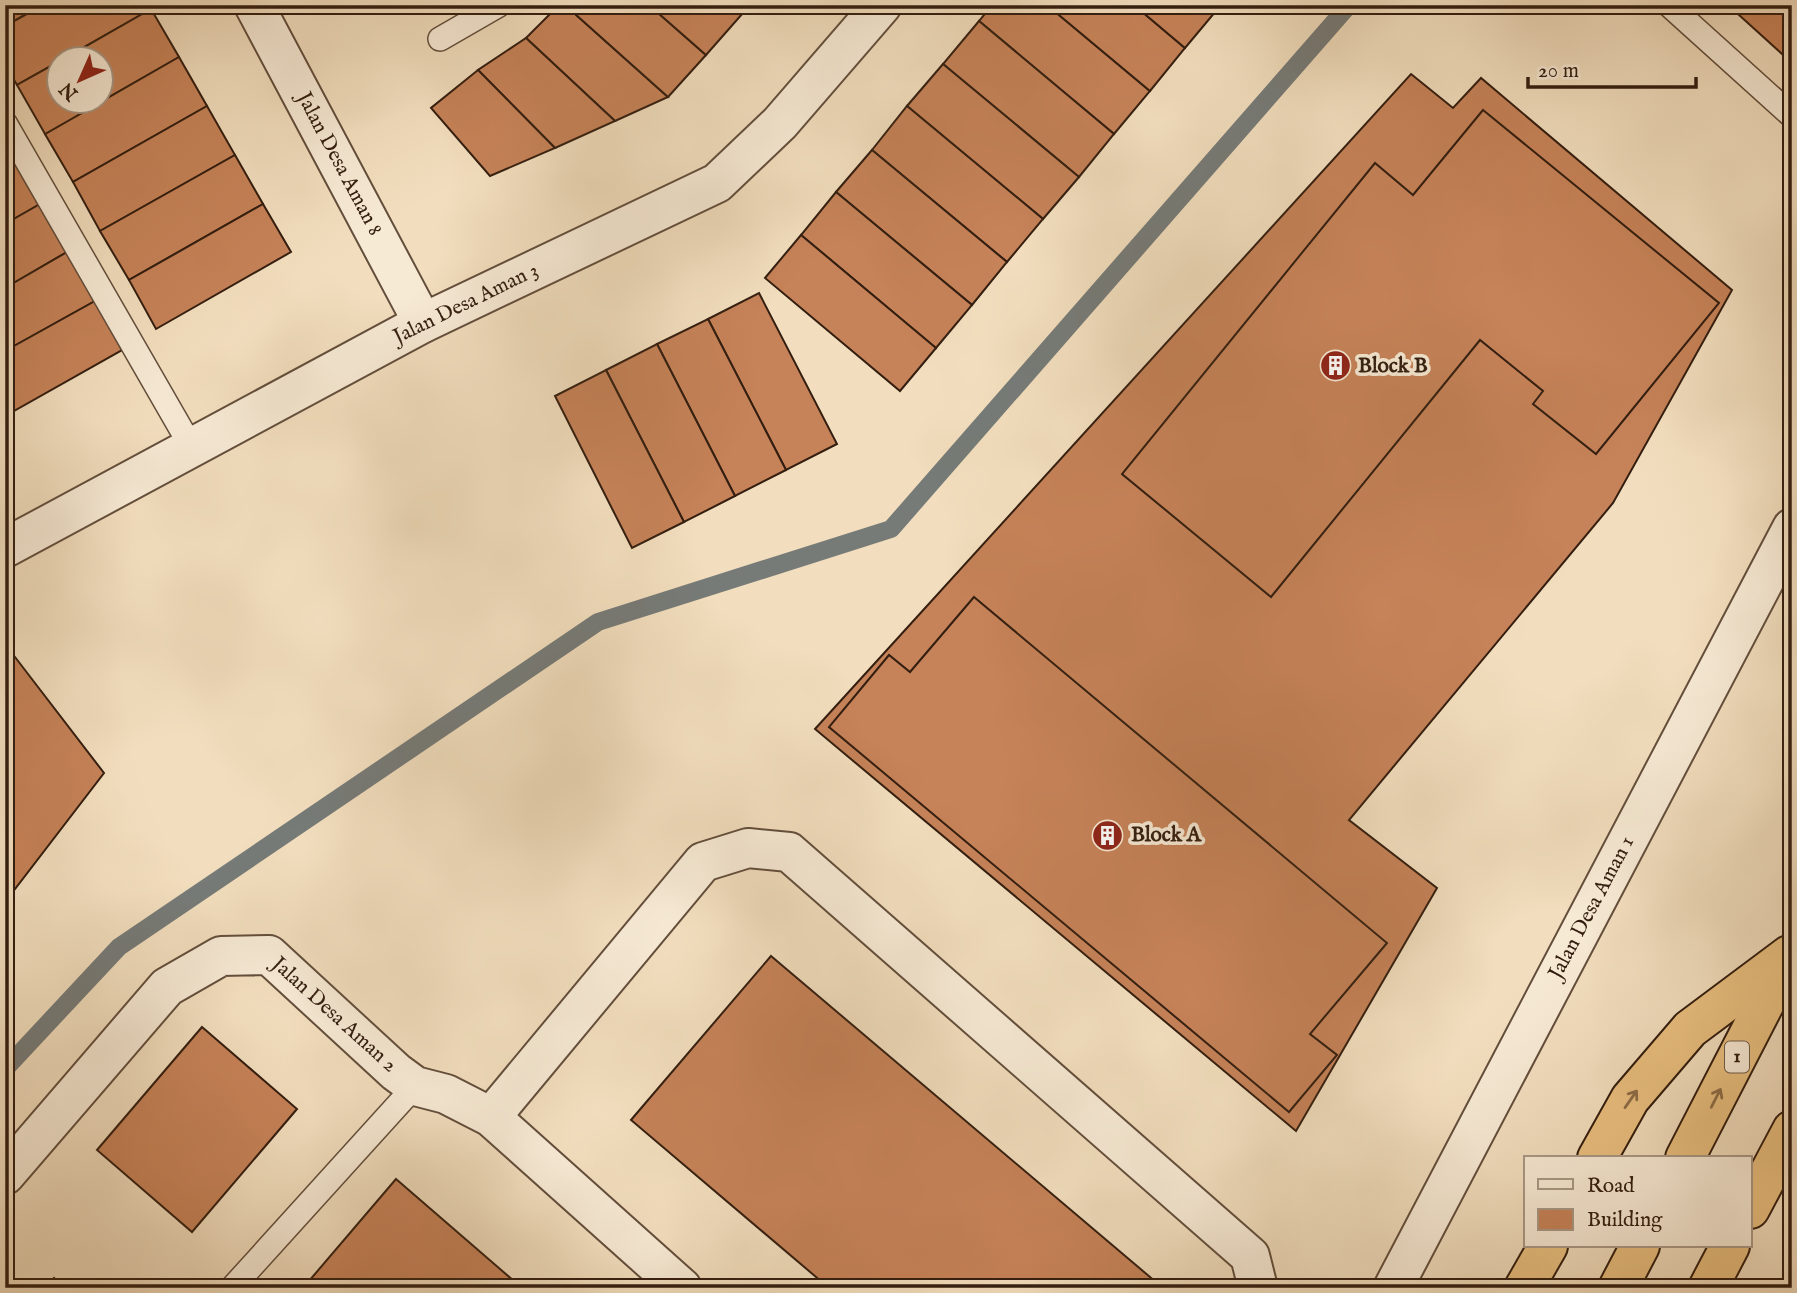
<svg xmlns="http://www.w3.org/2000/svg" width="1797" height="1293" viewBox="0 0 1797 1293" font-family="'IM FELL English',serif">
<rect width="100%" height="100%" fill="#f2debe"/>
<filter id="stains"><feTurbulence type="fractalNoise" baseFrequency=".00286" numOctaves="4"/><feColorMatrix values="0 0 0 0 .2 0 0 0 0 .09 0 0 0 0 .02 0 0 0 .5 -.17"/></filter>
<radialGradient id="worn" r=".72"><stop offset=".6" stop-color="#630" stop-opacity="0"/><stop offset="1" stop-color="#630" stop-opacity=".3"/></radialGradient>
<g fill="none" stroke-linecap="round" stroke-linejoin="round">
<path stroke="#767b78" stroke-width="18" d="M5 1069 119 947 598 622 891 529 1349 5"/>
</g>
<g fill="#c68258" stroke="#331e10" stroke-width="2">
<path d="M5 5H43L5 26Z"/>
<path d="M43 5H150L151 9 17 85 5 64V26Z"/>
<path d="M559 5H565L668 97 615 121 526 38Z"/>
<path d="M565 5H649L706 55 668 97Z"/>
<path d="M649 5H735L743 13 706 55Z"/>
<path d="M992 5H1047L1150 91 1114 134 979 21Z"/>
<path d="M1047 5H1134L1185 48 1150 91Z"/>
<path d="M1134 5H1221L1185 48Z"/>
<path d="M1728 5H1792V63Z"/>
<path d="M151 9 179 57 102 101V60H62Z"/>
<path d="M979 21 1114 134 1079 177 943 64Z"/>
<path d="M526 38 615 121 555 148 478 70Z"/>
<path d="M179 57 207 106 73 182 45 134Z"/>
<path d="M60 61V102H101L45 134 17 85Z"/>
<path d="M943 64 1079 177 1043 219 907 106Z"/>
<path d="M478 70 555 148 490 176 431 108Z"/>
<path d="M1411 74 1453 108 1481 78 1732 290 1613 503 1349 820 1437 888 1296 1131 815 729Z"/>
<path d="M207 106 235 155 100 231 73 182Z"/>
<path d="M907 106 1043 219 1007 262 872 150Z"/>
<path d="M1483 110 1719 303 1596 454 1533 404 1543 391 1480 340 1271 597 1122 474 1375 163 1413 195Z"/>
<path d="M872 150 1007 262 972 305 836 192Z"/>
<path d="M235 155 263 204 129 280 100 231Z"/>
<path d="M12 156 40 204 5 224V160Z"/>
<path d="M836 192 972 305 936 348 801 235Z"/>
<path d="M40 204 67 252 5 288V224Z"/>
<path d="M263 204 291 252 156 329 129 280Z"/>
<path d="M801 235 936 348 900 391 765 278Z"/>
<path d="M67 252 95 301 5 351V288Z"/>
<path d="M759 293 837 444 786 470 708 319Z"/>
<path d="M95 301 122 350 5 416V351Z"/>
<path d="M708 319 786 470 735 496 657 344Z"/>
<path d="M657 344 735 496 684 522 606 370Z"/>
<path d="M606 370 684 522 632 548 555 396Z"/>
<path d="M974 597 1387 943 1310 1034 1337 1055 1289 1112 829 727 889 655 910 672Z"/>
<path d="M5 644 104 773 5 902Z"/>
<path d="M771 956 1163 1288H829L631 1120Z"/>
<path d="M202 1027 297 1109 192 1232 97 1150Z"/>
<path d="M396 1179 522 1288H303Z"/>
<path d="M54 1278 66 1288H46Z"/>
</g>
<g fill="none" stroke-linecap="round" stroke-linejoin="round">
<defs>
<g id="service">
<path d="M1669 5 1792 116"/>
<path d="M440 39 499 5"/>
<path d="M5 123 192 448"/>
<path d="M232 1288 415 1086"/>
</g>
<g id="minor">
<path d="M254 5 423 323"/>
<path d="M5 548 423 323 717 183 780 123 882 5"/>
<path d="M491 1117 703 862 748 848 789 852 1250 1256 1258 1288"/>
<path d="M5 1175 167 987 221 956 269 955 396 1072 415 1086 446 1094 491 1117 682 1288"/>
</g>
<path id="tertiary" d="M1393 1288 1792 528"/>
<g id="trunk">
<path d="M1597 1158 1630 1099 1690 1029 1789 955"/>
<path d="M1685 1158 1785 964"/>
<path d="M1750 1209 1792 1130"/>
<path d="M1524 1288 1548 1246"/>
<path d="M1618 1288 1640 1246"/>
<path d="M1708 1288 1730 1246"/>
</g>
</defs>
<use href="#service" stroke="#634e3c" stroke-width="26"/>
<use href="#minor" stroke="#634e3c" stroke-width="42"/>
<use href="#tertiary" stroke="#634e3c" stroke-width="42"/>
<use href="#trunk" stroke="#331e10" stroke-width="42"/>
<use href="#service" stroke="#f7ead5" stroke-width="23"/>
<use href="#minor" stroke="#f7ead5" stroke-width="38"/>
<use href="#tertiary" stroke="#f7ead5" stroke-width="38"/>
<use href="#trunk" stroke="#e9bf7f" stroke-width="38"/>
</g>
<defs><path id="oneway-shaft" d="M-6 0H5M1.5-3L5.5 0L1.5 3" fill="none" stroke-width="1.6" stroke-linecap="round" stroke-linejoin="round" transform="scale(1.75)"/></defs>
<g stroke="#8e6e48">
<use href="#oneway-shaft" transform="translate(1716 1098) rotate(-63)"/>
<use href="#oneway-shaft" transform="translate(1631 1099) rotate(-55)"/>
</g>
<defs>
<symbol id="building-disc" viewBox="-11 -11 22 22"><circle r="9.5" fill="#8f2418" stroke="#f7ead5"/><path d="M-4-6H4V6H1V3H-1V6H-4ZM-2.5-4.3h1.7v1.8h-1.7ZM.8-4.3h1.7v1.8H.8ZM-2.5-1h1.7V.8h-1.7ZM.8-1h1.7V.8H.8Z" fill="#fff"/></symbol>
</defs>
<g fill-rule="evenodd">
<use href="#building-disc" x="1318" y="348" width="35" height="35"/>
<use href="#building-disc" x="1090" y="818" width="35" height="35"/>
</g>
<g text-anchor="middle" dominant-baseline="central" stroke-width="7" stroke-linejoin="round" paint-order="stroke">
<rect fill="#f7ead5" stroke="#6e5b4b" stroke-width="2" x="1725" y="1041.5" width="24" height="31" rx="5"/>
<g font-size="19" font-weight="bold" fill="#331e10">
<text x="1737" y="1057">1</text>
</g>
<g font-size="21" fill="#331e10" stroke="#f7ead5">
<text transform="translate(339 164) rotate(62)">Jalan Desa Aman 8</text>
<text transform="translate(466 304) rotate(-26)">Jalan Desa Aman 3</text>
<text transform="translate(1592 908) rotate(-62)">Jalan Desa Aman 1</text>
<text transform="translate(334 1015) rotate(42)">Jalan Desa Aman 2</text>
</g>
<g font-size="21" font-weight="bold" fill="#331e10" stroke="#f7ead5" text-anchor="start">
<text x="1358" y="366">Block B</text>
<text x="1131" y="835">Block A</text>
</g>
</g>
<rect width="1797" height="1293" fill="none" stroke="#f2debe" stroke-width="28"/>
<rect x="7" y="7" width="1783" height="1279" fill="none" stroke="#331e10" stroke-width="3.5"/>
<rect x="14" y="14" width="1769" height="1265" fill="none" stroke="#331e10" stroke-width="2"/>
<rect x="1524" y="1156" width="228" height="91" fill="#f7ead5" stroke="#a99886" stroke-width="2"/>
<rect x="1538" y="1179" width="35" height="10" fill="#f7ead5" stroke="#a99886" stroke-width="2"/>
<text x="1587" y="1192" font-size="21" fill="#331e10">Road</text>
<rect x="1538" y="1209" width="35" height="21" fill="#c68258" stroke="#a99886" stroke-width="2"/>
<text x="1587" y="1226" font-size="21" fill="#331e10">Building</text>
<g transform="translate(80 80) rotate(225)"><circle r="33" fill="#f7ead5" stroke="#a99886" stroke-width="2"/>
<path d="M0-5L12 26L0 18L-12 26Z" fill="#8f2418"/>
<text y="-10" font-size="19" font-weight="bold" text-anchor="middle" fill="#331e10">N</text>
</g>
<path d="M1528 77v10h168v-10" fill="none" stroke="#331e10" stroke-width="3.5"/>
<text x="1538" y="77" font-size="21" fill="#331e10" stroke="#f7ead5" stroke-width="5" paint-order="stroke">20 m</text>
<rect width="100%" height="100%" filter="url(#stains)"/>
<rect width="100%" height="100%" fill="url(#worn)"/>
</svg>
